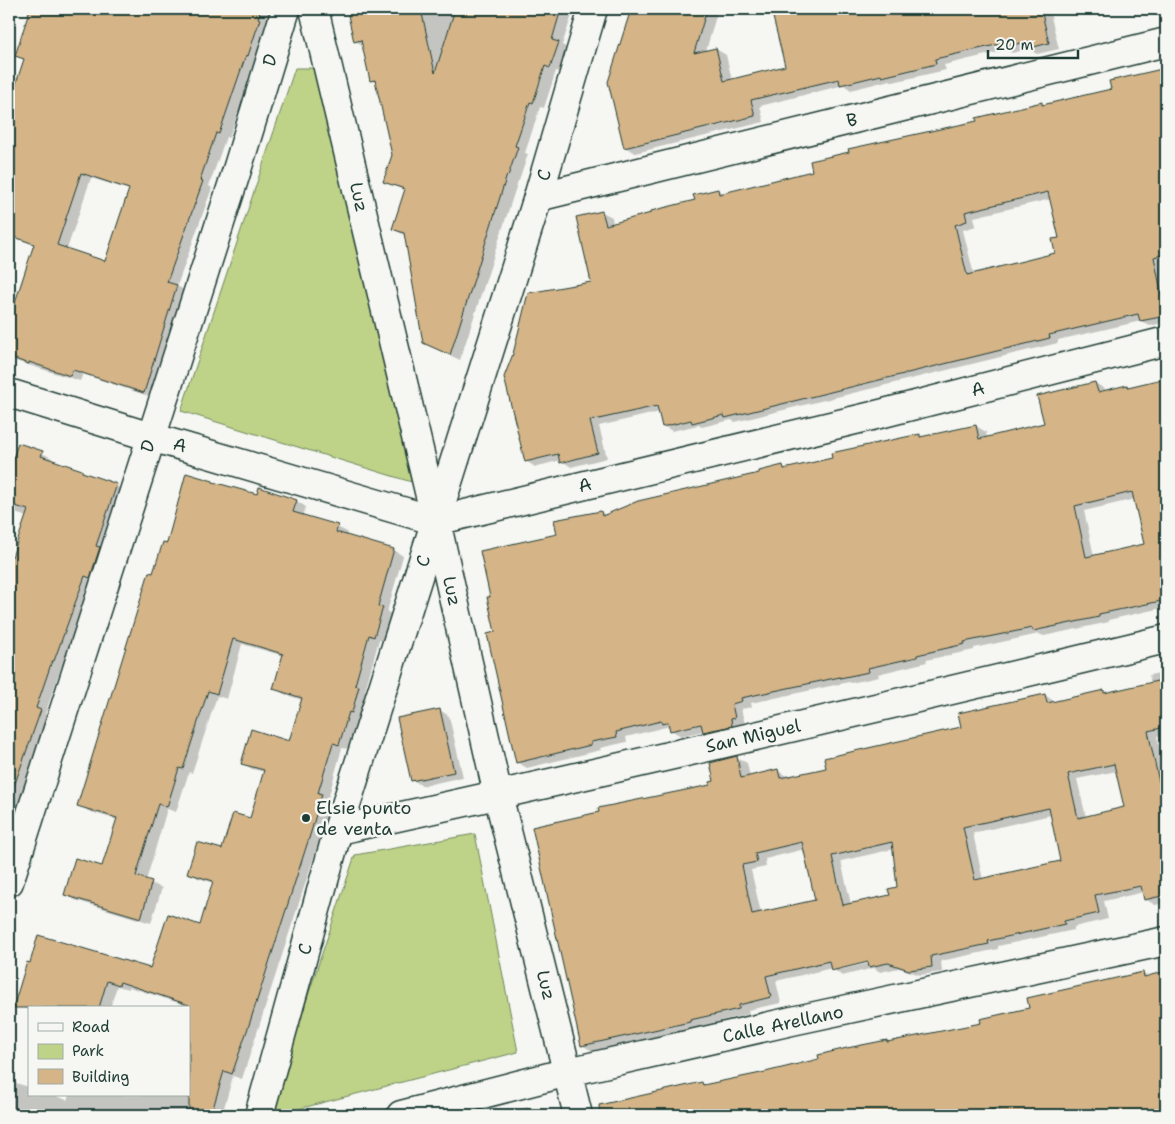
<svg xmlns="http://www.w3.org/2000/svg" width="1175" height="1124" viewBox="0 0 1175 1124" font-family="'Shantell Sans',sans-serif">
<rect width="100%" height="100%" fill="#f6f6f2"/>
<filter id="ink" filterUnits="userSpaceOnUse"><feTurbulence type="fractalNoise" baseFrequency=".02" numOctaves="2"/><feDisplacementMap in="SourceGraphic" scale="10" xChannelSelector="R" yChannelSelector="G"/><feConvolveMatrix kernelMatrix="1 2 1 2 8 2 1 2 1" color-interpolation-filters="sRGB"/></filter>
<g filter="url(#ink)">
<g fill="#bed288" stroke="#6e885e">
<path d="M295 68H312L327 81 418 484 181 411Z"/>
<path d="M475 834 518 1052 275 1115H268L355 855Z"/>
</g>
<g fill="#0003" fill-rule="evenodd">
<path d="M29 9H272L258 60H256L229 138 226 137 209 186 212 188 177 286 186 291 154 398 83 374 80 381 9 359V303L16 305 35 245 9 236V109L25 60 16 55 28 19 26 18ZM91 178 130 190 105 262 67 249Z"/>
<path d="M348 9H574L562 45 569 49 561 73 556 71 544 108 540 107 525 153 528 154 519 181H518L460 360 424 343 406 236 393 229 406 191 385 182 394 155 378 84 371 80 364 46 355 41Z"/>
<path d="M632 9H718L706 51 716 49 726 55 732 80 786 67 773 9H1049L1059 49 1037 54 1028 49 1012 53 1007 50 944 65 946 70 893 82 890 80 851 90 844 85 760 106 764 122 635 153 625 147 610 82Z"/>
<path d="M1162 70 1166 73V261L1163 262 1166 276V322L1150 326 1141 321 1058 340V343L735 422 731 420 702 427 698 425 672 431 663 426 660 412 599 426 607 458 571 467 561 460 535 467 526 461 593 283 602 212 612 217 613 224 696 201 718 190 724 194 814 172 1042 104 1045 106 1113 90ZM1051 199 1060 239 1057 254 974 275 963 230 976 226 974 217Z"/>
<path d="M1166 380V607L1108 620 1109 622 1044 636 1039 634 974 648V650L926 660 927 662 878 674 879 677 851 683 849 682 751 703 752 707 741 709 745 724 740 725 741 731 714 737 703 731 681 736 671 730 670 726 626 737 627 742 600 748 601 750 527 768 517 762 496 633 559 535 601 512 607 516 783 467 787 469 834 459 920 435 924 438 976 426 986 432 987 438 1045 424 1095 383 1105 389 1106 391 1127 386 1130 388ZM1135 499 1145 545 1094 556 1084 511Z"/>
<path d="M42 453 52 458 51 461 82 471 126 491 64 666 62 665 45 714 50 716 16 829 9 827V566H10L27 517 9 511V456L14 458Z"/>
<path d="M260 488 297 501 306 507 303 516 337 527 347 532 346 536 394 550 403 556 387 612 392 614 384 641 379 640 365 690 369 693 361 717 359 716 349 749 342 748 328 799 331 801 320 838 242 1079 233 1076 222 1115 9 1114V1081L29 1087V1095H53L67 1100 69 1095H189V1008H181L182 1004 129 987V989L117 986 110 1008H29V1010L16 1004 151 969 201 926 214 883 198 878 189 872 223 851 251 820 265 772 252 769 243 763 290 742 302 700 284 694 274 688 284 656 242 644 227 699 217 696 192 773 189 772 176 812 167 809 146 881 162 888 151 923 75 900 66 894 103 868 117 820 88 811 79 805 154 574 167 545 257 495Z"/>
<path d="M1166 672V734L1157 736 1166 777V903L1155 905 1145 899 1144 892 1104 901 1108 919 1074 927V930L998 946V949L941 961 942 972 920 975 899 968 880 972 874 968 842 976 832 968 776 981 781 1003 748 1010 749 1014 699 1026 700 1027 592 1051 582 1045 712 786 737 758 747 763 750 777 778 771 788 777 828 769 963 728 1045 695 1055 702 1103 692 1107 693 1151 683 1149 675ZM1117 771 1125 808 1086 817 1077 779ZM1051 815 1062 862 983 880 973 833ZM805 849 817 901 761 913 751 870 766 867 765 859ZM894 849 899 888 891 896 851 904 841 861ZM874 959V962L839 970V968Z"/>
<path d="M440 710 449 716 463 777 422 786 413 780Z"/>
<path d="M1166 973V1115H608L606 1105 702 1083 707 1086 820 1060 887 1041 890 1043 982 1024 1143 974 1148 977Z"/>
<path d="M528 1107 542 1115H498Z"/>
</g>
<g fill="#d5b488" stroke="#1f3d34" fill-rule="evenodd">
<path d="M30 9H261L258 18 260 19 248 56 246 55 219 134 216 133 200 180 203 181 167 282 177 285 144 393 73 370 70 376 29 362V364L9 357V321L34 244 9 235V105L24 59 15 56ZM81 173 129 189 105 261 57 245Z"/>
<path d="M375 9H421L435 73 455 9H561L552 40 559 42 550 68 545 66 533 103 530 102 515 146 518 147 508 176 507 175 450 355 423 343 404 233 392 229 405 189 383 182 392 155 375 80 370 81 361 40 354 42 348 15Z"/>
<path d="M631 9H707L694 53 716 48 724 81 785 66 771 9H1041L1049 43 1026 49 1025 42 1000 48V44L935 59 936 64 882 77 881 75 840 85 839 79 751 100 755 116 624 148 608 82Z"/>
<path d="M1162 69 1166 87V254L1154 257 1166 316 1140 321 1138 314 1049 335 1050 338 725 418 724 415 692 423 691 420 662 427 657 406 590 421 598 453 560 463 558 454 525 462 504 377 513 354 528 293 591 282 576 217 602 211 606 225 651 213V211L695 200 693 195 718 189 719 194 812 171 810 161 849 152 848 149 977 121 976 118 1042 102V105L1111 89 1109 81ZM1048 192 1059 238 1052 239 1055 253 967 275 955 225 967 221 965 212Z"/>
<path d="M1166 378V600L1099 614V617L1033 631 1032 628 964 642 965 644 917 655V657L868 668 869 672 840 678V677L741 698 742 701 732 704 735 718 731 719 732 726 703 732 701 724 670 731 668 722 662 724 661 721 616 732 617 737 591 742V745L516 763 487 634 495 632 487 597H490L480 551 557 534 554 520 601 511 602 516 638 501 759 473V471L783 465 784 469 832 458 831 453 868 445 920 434V437L976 425 979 439 1044 423 1037 396 1095 382 1098 392 1127 385 1128 387ZM1132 492 1144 544 1086 557 1075 506Z"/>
<path d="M18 443 43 451 41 456 82 470V472L117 484 96 546 100 547 90 578 85 576 54 661H52L36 708 41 710 13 789 9 788V557H12L28 510 9 504V471Z"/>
<path d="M186 473 213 481V482L257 494 259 487 297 500 293 512 338 525 336 532 394 549 378 606 383 607 374 637 369 635 355 685 359 686 352 713 349 712 339 745 333 743 318 793 322 794 311 832 250 1022 232 1074 224 1071 211 1115H189V1005L120 982 119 985 107 981 99 1008H13L27 962 30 963 38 935 150 968 168 914 200 925 213 881 187 873 197 842 222 849 233 813 250 818 264 770 241 764 251 729 289 741 302 698 273 689 283 654 233 639 217 694 208 691 183 769 179 768 167 807 158 804 136 876 152 881 141 918 64 895 75 858 102 866 117 818 77 806 149 572 153 573 163 542 167 543Z"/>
<path d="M1166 679V727L1148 731 1159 782 1166 780V895L1144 900 1141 886 1095 895 1099 913 1064 921 1065 924 988 941 989 944 931 956 932 967 909 970 888 963 869 967 868 962 831 971 829 961 766 976 771 997 739 1005V1009L690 1020V1022L581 1046 532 827 599 812 598 808 710 785V782L714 781 710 763 737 756 741 778 778 769 780 778 826 768 824 758 961 727 958 713 1045 694 1047 703 1104 690V693ZM1114 764 1124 807 1078 818 1068 774ZM1049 808 1060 861 975 880 963 827ZM802 842 815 900 752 914 742 865 757 862 755 853ZM892 842 897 887 888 889 890 895 843 905 832 856Z"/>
<path d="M440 709 454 772 411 781 397 718Z"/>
<path d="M1166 971V1115H1000L999 1108 966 1115H600L599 1105 702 1082 703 1085 761 1073 819 1059 818 1055 847 1048 887 1040V1042L981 1023 980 1019 1029 1008 1027 998 1143 972 1144 977Z"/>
</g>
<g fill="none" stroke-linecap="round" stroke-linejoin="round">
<defs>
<g id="minor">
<path d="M314 9 436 521 498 795 578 1115"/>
<path d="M538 197 1166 42"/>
<path d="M9 393 151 437 436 521 872 416 1166 341"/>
<path d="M338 830C615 770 891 705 1166 639"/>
<path d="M9 882 236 173 286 9"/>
<path d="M259 1115 338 830 538 197 593 9"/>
<path d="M401 1115 568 1072 792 1021 1166 941"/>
</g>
</defs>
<use href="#minor" stroke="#1f3d34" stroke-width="31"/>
<use href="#minor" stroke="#f6f6f2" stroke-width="28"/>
</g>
</g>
<circle fill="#1f3d34" stroke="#f6f6f2" stroke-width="2" cx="306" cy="818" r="5"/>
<g text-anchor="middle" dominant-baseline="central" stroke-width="5" stroke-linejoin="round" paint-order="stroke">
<g font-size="18" fill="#1f3d34" stroke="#f6f6f2">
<text transform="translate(270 60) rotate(-73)">D</text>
<text transform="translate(852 120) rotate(-14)">B</text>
<text transform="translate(544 175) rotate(-74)">C</text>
<text transform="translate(359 197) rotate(77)">Luz</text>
<text transform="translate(978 389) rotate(-14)">A</text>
<text transform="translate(180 445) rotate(16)">A</text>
<text transform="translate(148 446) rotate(-72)">D</text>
<text transform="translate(585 485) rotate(-14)">A</text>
<text transform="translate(423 561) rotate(-73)">C</text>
<text transform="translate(452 591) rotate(77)">Luz</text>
<text transform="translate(753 736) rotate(-13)">San Miguel</text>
<text transform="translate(305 949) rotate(-74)">C</text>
<text transform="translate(546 985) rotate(76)">Luz</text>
<text transform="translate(783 1024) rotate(-12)">Calle Arellano</text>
</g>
<g font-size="18" fill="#1f3d34" stroke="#f6f6f2" text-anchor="start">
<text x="316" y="808">Elsie punto<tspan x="316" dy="21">de venta</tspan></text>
</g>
</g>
<rect width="1175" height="1124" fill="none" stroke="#f6f6f2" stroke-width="30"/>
<rect x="15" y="15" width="1145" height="1094" fill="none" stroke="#1f3d34" stroke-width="2" filter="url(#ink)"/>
<rect x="28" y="1006" width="162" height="90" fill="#f6f6f2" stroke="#a0aca6"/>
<rect x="38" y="1023" width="25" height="8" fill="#f6f6f2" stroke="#a0aca6"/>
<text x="72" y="1032" font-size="15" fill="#1f3d34">Road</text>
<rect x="38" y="1044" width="25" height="15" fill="#bed288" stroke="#a0aca6"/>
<text x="72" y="1056" font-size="15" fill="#1f3d34">Park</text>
<rect x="38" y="1069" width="25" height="15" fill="#d5b488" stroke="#a0aca6"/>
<text x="72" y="1082" font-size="15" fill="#1f3d34">Building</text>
<path d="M988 50v8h90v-8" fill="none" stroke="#1f3d34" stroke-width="2.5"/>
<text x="995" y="50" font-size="15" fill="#1f3d34" stroke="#f6f6f2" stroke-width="4" paint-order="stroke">20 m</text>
</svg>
